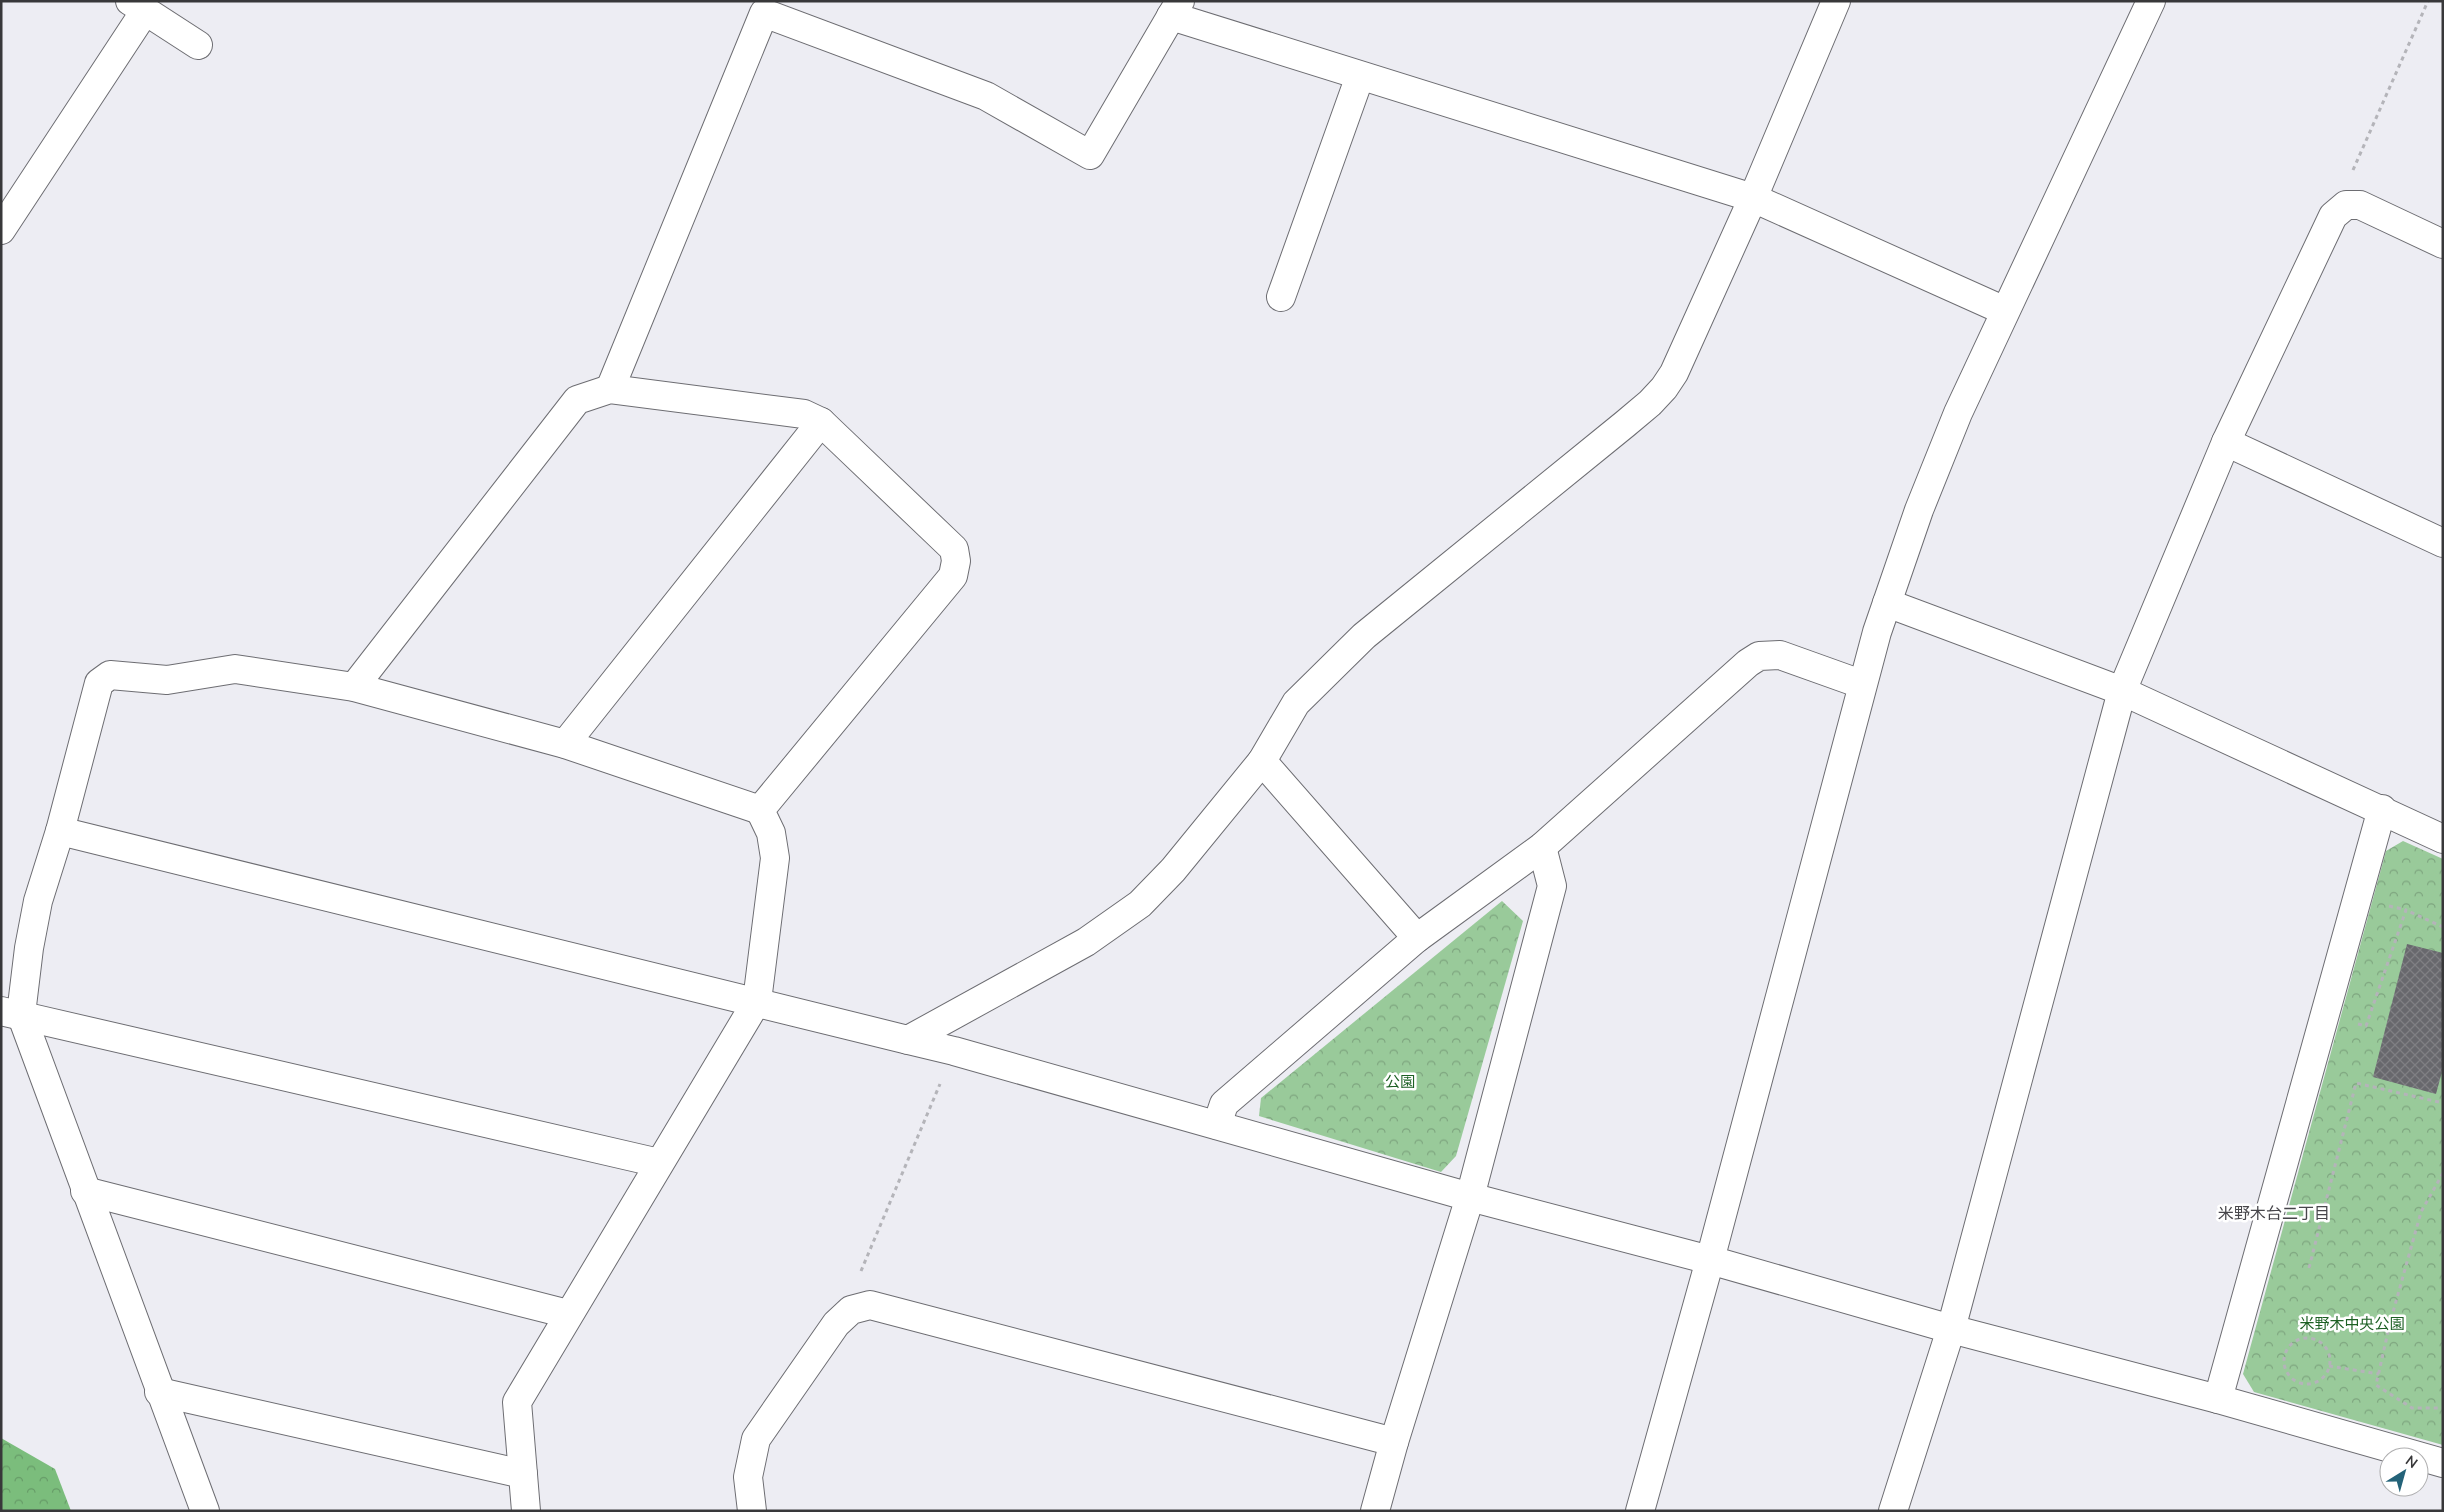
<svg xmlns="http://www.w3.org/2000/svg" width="2444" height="1512" viewBox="0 0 2444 1512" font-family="Mulish,'Noto Sans JP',sans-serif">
<defs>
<pattern id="forest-crowns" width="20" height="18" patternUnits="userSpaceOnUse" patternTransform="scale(1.25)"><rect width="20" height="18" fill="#7bbd7c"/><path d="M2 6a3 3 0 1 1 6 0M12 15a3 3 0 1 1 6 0" fill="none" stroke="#669b67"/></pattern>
<pattern id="park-crowns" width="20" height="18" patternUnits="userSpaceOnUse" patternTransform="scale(1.25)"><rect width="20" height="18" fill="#99ca9a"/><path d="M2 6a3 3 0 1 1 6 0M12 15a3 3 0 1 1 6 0" fill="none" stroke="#7ea57f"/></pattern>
<pattern id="building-cross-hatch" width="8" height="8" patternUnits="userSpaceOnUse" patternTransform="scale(1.25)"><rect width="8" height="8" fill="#68686d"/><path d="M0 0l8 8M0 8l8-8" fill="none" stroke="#7f7f83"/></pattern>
</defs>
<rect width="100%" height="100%" fill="#ededf3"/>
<path fill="url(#forest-crowns)" d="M1 1438 55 1469 71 1511H1Z"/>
<g fill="url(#park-crowns)">
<path d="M2403 841 2443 859V1445L2254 1392 2243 1374 2386 851Z"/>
<path d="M1502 901 1523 921 1456 1156 1441 1172 1259 1116 1261 1098Z"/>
</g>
<path fill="url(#building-cross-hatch)" d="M2407 944 2443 953V1068L2436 1094 2373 1077Z"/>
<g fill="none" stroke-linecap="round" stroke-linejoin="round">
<defs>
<g id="minor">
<path d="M130 1 198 45"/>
<path d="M1171 16 1753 198 2005 311"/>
<path d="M1 230 145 11"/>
<path d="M1281 297 1360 76"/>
<path d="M610 389 764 13 986 96 1090 155 1180 1"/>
<path d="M2226 442 2443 543"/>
<path d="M1887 603 2122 691 2443 839"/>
<path d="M354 687 577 400 610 389 804 414 821 422 954 549 956 561 953 576 760 810 771 833 775 858 757 1001 517 1402 526 1511"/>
<path d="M565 744 821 422"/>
<path d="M1262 761 1417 938"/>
<path d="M60 831 908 1040 1086 942 1140 904 1173 870 1262 761 1296 703 1364 636 1625 424 1650 403 1664 388 1674 373 1753 198 1836 1"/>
<path d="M1 1011 659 1163"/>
<path d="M908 1040 954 1051 1470 1197 1710 1260 1951 1329 2218 1399 2443 1463"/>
<path d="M1217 1125 1224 1104 1417 938 1542 847 1748 663 1759 656 1780 655 1861 684"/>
<path d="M85 1191 568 1314"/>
<path d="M159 1392 523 1474"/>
<path d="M2218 1399 2382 809"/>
<path d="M205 1511 21 1014 29 948 38 901 60 831 99 683 110 675 167 680 235 669 354 687 565 744 760 810"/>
<path d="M752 1511 748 1477 756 1439 836 1324 851 1310 870 1305 1394 1442"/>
<path d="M1375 1511 1394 1442 1470 1197 1552 886 1542 847"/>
<path d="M1640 1511 1710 1260 1877 632 1919 510 1958 413 2151 1"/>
<path d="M1893 1511 1951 1329 2122 691 2226 442 2333 216 2346 205H2360L2443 244"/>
</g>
</defs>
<use href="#minor" stroke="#6d6d72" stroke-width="30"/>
<g stroke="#b4b4b9" stroke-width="3" stroke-dasharray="4 4" stroke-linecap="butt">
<path d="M2353 170 2428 1"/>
<path d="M2389 906 2406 910"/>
<path d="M2358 1024 2366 1026 2406 910 2443 927"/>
<path d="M2443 1173 2421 1212 2390 1323 2376 1385 2412 1408H2443"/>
<path d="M2309 1268 2356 1083 2443 1103"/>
<path d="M861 1271 940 1084"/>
<circle cx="2307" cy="1361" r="23"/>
<path d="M2329 1366 2379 1374"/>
</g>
<use href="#minor" stroke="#fff" stroke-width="28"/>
</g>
<g text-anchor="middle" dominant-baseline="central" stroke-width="5" stroke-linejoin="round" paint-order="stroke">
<g font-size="15" fill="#1e6125" stroke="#fff">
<text x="1400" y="1081">公園</text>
<text x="2352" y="1323">米野木中央公園</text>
</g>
<g font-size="16" fill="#47464b" stroke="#fff">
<text x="2274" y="1213">米野木台二丁目</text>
</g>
</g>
<rect width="2444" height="1512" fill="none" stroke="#38383a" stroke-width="5"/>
<g transform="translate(2404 1472) rotate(37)"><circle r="24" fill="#ffffff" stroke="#afafb0"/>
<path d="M0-4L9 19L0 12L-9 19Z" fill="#246379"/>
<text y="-8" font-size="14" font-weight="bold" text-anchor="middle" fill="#38383a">N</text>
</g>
</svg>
